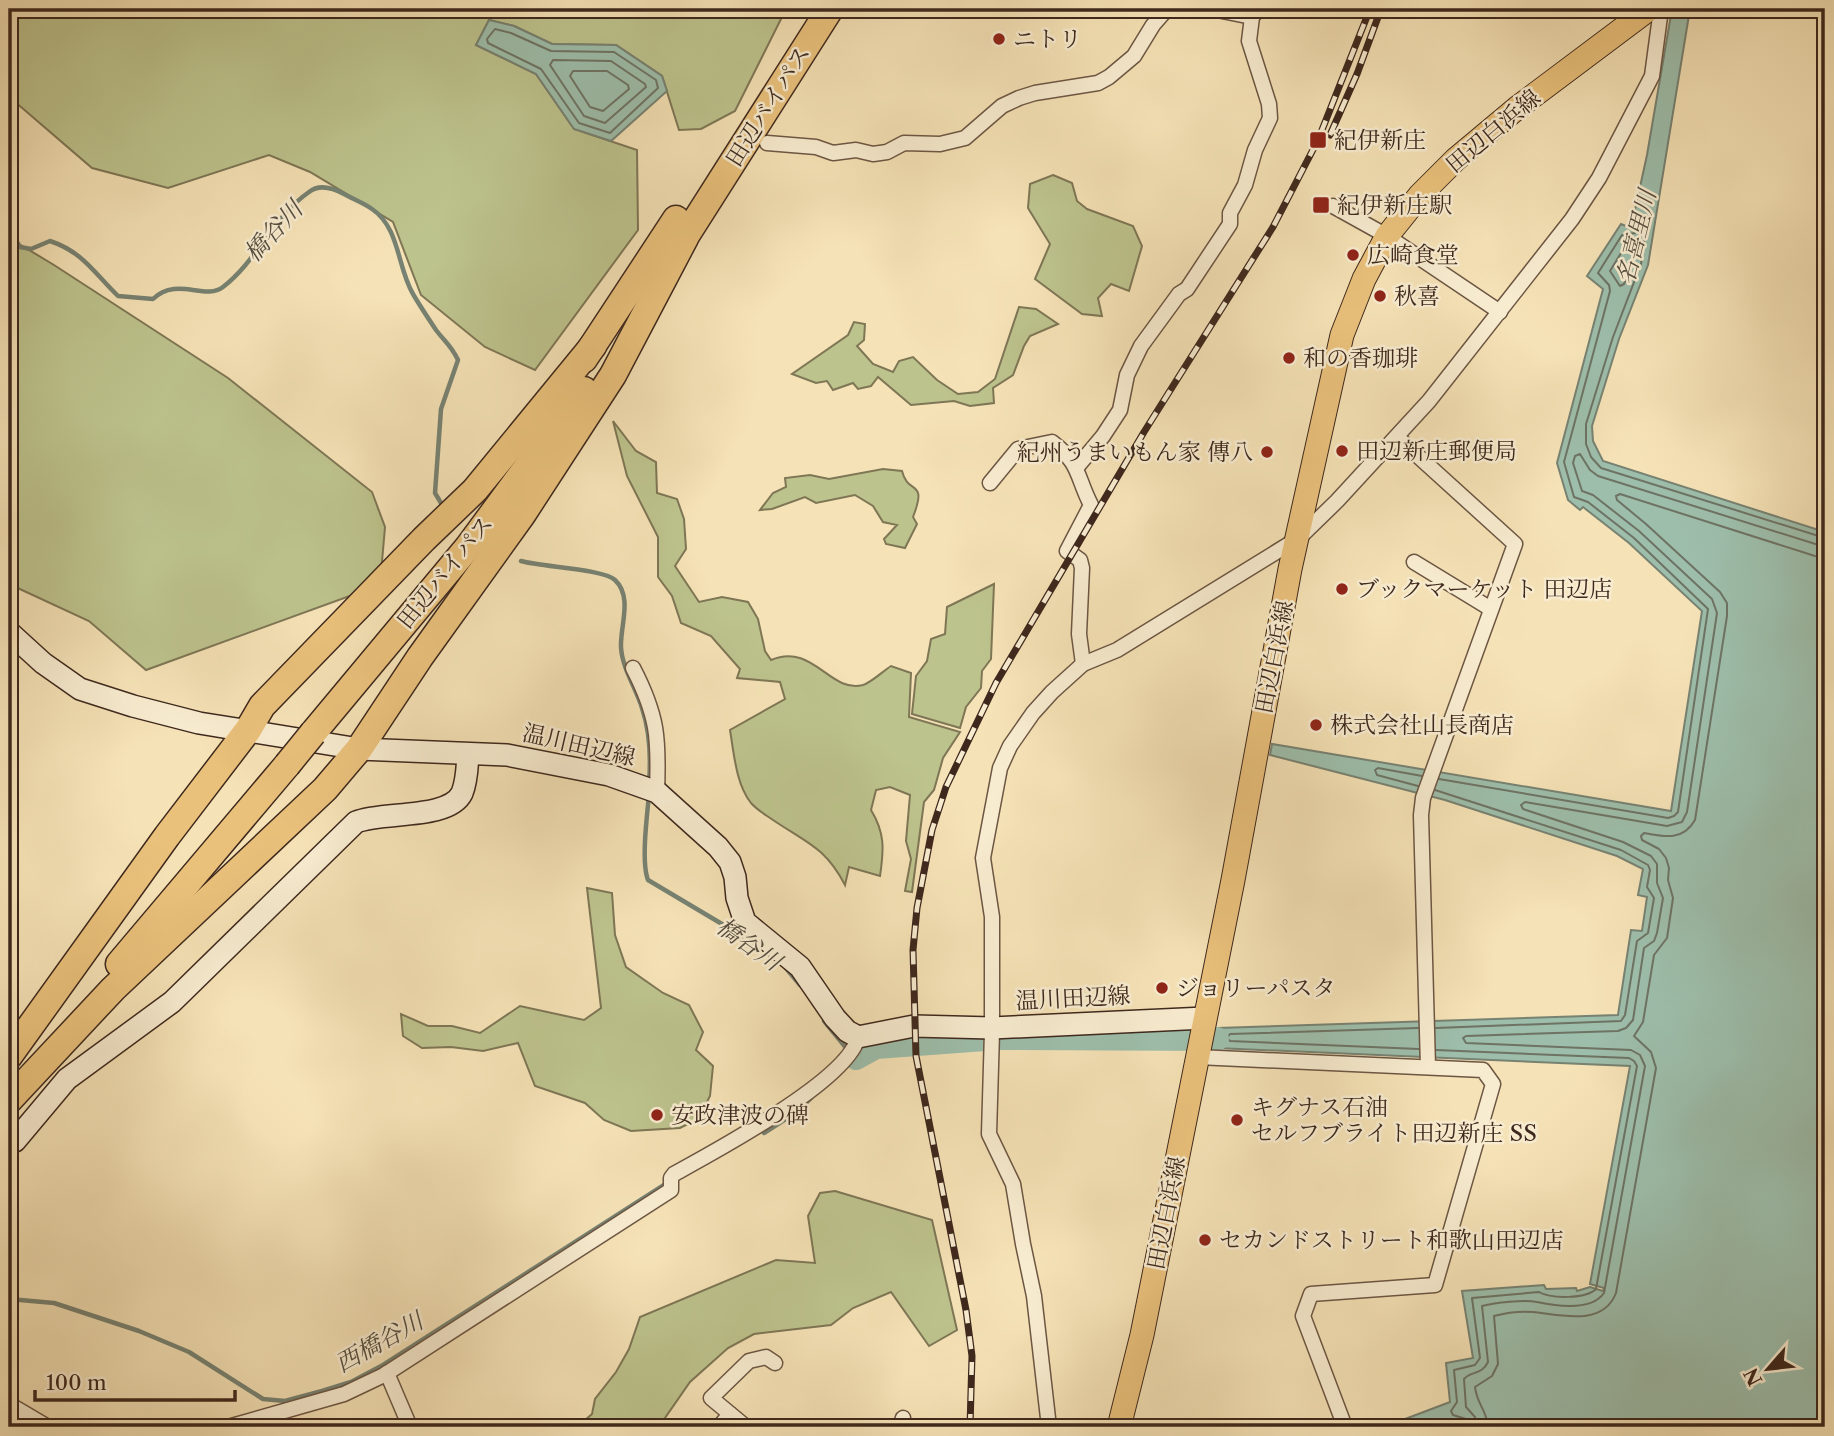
<svg xmlns="http://www.w3.org/2000/svg" width="1834" height="1436" viewBox="0 0 1834 1436" font-family="'Libre Caslon Text','Noto Serif JP',serif">
<rect width="100%" height="100%" fill="#f5e2b6"/>
<filter id="stains"><feTurbulence type="fractalNoise" baseFrequency=".00286" numOctaves="4"/><feColorMatrix values="0 0 0 0 .2 0 0 0 0 .09 0 0 0 0 .02 0 0 0 .5 -.17"/></filter>
<radialGradient id="worn" r=".72"><stop offset=".6" stop-color="#630" stop-opacity="0"/><stop offset="1" stop-color="#630" stop-opacity=".3"/></radialGradient>
<g fill="#bdc38d" stroke="#7e7655" stroke-width="2">
<path d="M9 9H786L735 111 701 129 679 130 662 76 616 45 552 44 514 26 489 20 476 45 536 74 574 129 637 150 638 230 535 370 485 347 421 295 393 222 310 172 269 155 168 188 92 168 14 101 9 87Z"/>
<path d="M1053 175 1072 183 1077 201 1087 209 1133 226 1142 246 1129 291 1111 284 1098 298 1102 316 1082 314 1035 279 1050 244 1028 208 1030 184Z"/>
<path d="M9 238 54 265 228 378 372 492 385 527 380 585 146 670 89 621 9 584Z"/>
<path d="M1019 307 1036 309 1058 324 1030 336 1024 346 1013 375 993 388 994 403 970 406 954 401 911 405 878 377 871 386 858 389 853 383 833 390 827 381 816 383 792 374 848 335 854 322 865 324 864 340 857 346 873 364 893 372 899 361 913 357 937 380 958 394 978 392 995 379Z"/>
<path d="M613 421 636 451 656 462 657 493 677 499 684 519 686 549 675 566 699 602 722 597 748 602 758 619 765 651 771 660C813 642 830 694 863 685 872 682 883 671 891 666L911 673 909 717 960 732 943 758 934 790 924 802 912 892 905 891 911 859 906 841 910 795 890 787 876 790 871 810C885 833 884 849 880 876L849 867 845 885C825 847 807 843 773 820 766 815 757 810 751 803 736 784 734 754 730 730L785 699 780 682 737 678 740 669 711 636 681 623 672 596 658 577V537L627 476Z"/>
<path d="M883 469 902 471C908 496 928 478 913 517L917 524 905 548 886 544 884 539 897 525 883 522 873 506 855 495 816 503 805 497 772 509 760 510 773 493 786 487 785 478 810 475 829 479Z"/>
<path d="M994 584 991 659 982 671 981 688 966 707 960 728 912 714 916 676 927 661 931 639 945 634 947 607Z"/>
<path d="M587 888 612 893 615 935 626 967 663 993 689 1005 703 1032 696 1050 713 1066 710 1096 698 1119 680 1128 631 1131 604 1120 585 1103 535 1086 518 1043 483 1051 451 1047 422 1048 403 1036 401 1014 428 1026H452L480 1033 520 1006 584 1020 601 1008Z"/>
<path d="M835 1191 932 1220 957 1330 929 1346 891 1292 853 1308 831 1325 754 1334 728 1348 690 1382 665 1418 662 1427H577L592 1414 595 1399 616 1372 629 1349 640 1317 776 1260 815 1263 808 1216 820 1193Z"/>
</g>
<g fill="#9dbeab" stroke="#778272" stroke-width="2">
<path d="M1672 9H1690L1648 265 1619 339 1592 426 1593 441 1603 461 1825 532V1427H1472L1455 1422 1441 1427H1384L1450 1402 1446 1363 1473 1358 1462 1291 1544 1285 1546 1289 1576 1288 1577 1291 1590 1287 1603 1291 1604 1288 1590 1284 1630 1066 1216 1048 1218 1028 1618 1015 1631 930 1642 931 1647 897 1638 895 1643 869 1617 856 1445 800 1270 755 1272 744 1671 811 1702 611 1629 543 1583 507 1580 510 1568 500 1557 463 1603 289 1587 276 1621 224 1631 228 1647 155Z"/>
<path d="M489 20 514 26 552 44 616 45 662 76 667 91 611 141 574 129 536 74 476 45Z"/>
</g>
<g fill="none" stroke-linecap="round" stroke-linejoin="round">
<g stroke="#6e7364" stroke-width="2">
<path d="M495 29 511 33 551 51 614 52 656 80 658 88 610 133 579 123 541 69 488 43 487 39Z"/>
<path d="M553 60 611 61 645 84 646 87 605 123 584 116 550 65Z"/>
<path d="M573 71H607L628 85 629 89 603 111 590 107 570 76Z"/>
<path d="M1632 244 1635 247 1633 262 1624 284 1620 286 1610 271 1626 245Z"/>
<path d="M1439 779 1668 818 1674 816 1678 812 1708 609 1634 538 1588 502 1574 497 1564 462 1610 291 1609 285 1598 273 1622 235 1635 233 1641 222 1646 225 1641 264 1613 337 1586 424V444L1591 457 1601 468 1825 538"/>
<path d="M1418 786 1377 775 1375 770 1378 768 1422 776"/>
<path d="M1435 790 1621 850 1648 865 1650 870 1647 887 1654 898 1648 933 1637 941 1625 1015 1621 1021 1436 1028"/>
<path d="M1418 1028 1230 1034 1227 1038 1230 1041 1419 1049"/>
<path d="M1436 1050 1629 1058 1634 1061 1637 1066 1596 1289C1586 1299 1551 1299 1539 1292L1472 1298 1480 1358 1475 1365 1454 1370 1457 1402 1451 1411 1453 1415 1466 1419 1469 1427"/>
<path d="M1478 1427 1475 1417 1466 1407 1464 1379C1471 1371 1482 1375 1488 1362L1482 1306C1494 1303 1525 1299 1537 1302 1556 1306 1591 1312 1604 1293L1645 1066 1640 1055 1631 1050 1466 1043 1463 1038 1466 1036 1618 1031 1626 1028 1633 1020 1644 948 1654 941 1657 933 1663 898 1657 883V864L1651 856 1623 842 1523 809 1521 805 1525 802 1667 826 1682 822 1687 812 1717 613 1712 599 1639 531 1593 495 1582 491 1573 463 1575 456 1580 454 1590 470 1598 476 1825 547"/>
<path d="M1488 1427C1487 1410 1477 1405 1475 1387L1492 1376 1498 1364 1494 1316C1505 1313 1521 1311 1533 1312 1560 1315 1603 1327 1616 1293L1656 1068 1651 1052 1634 1036 1643 1022 1654 955 1667 938 1673 898 1668 880 1669 868 1666 858 1659 849 1642 840 1641 836 1644 833C1665 837 1683 841 1695 820L1727 616V603L1720 592 1646 524 1617 500 1616 496 1620 494 1815 556 1825 557"/>
</g>
<g stroke="#778272" stroke-width="4.5">
<path d="M9 229 20 247 31 249 50 241C83 252 94 273 118 296L153 299C177 276 205 301 223 287 257 261 273 217 309 192 319 184 333 188 344 194 353 199 364 203 372 209 400 228 397 267 413 294 420 306 428 318 436 330 445 342 451 345 458 360L441 409 435 493 444 508"/>
<path d="M521 561C542 567 603 569 615 580 633 597 620 626 621 647 622 668 636 688 642 708 650 732 651 758 649 783"/>
<path d="M649 795C647 816 641 862 648 880L759 946"/>
<path d="M785 967 800 985"/>
<path d="M824 1021 847 1049"/>
<path d="M764 1133 795 1113 811 1098"/>
<path d="M9 1299 54 1303 139 1331 189 1352 263 1399 285 1401 322 1391 351 1382 383 1365 664 1185"/>
</g>
<path stroke="#9dbeab" stroke-width="24" d="M856 1058 876 1047 999 1038 1217 1039"/>
<defs>
<g id="street">
<path d="M1212 9 1252 17"/>
<path d="M767 143 816 147 833 153 856 150 873 154 887 152 904 143 940 144 965 138 1002 106 1019 98 1035 93 1098 83 1109 77 1134 56 1153 25 1167 9"/>
<path d="M1333 206 1387 236 1500 312"/>
<path d="M1397 437 1515 544 1423 798 1421 815 1428 1067"/>
<path d="M1077 467 1103 436 1120 410 1127 375 1141 346 1179 294 1187 289 1230 224V213L1245 185 1255 150 1270 118 1269 104 1249 41 1252 17 1259 9"/>
<path d="M990 483 1018 449 1052 442C1081 464 1076 476 1091 505L1067 551 1080 560 1082 568 1079 634 1083 664"/>
<path d="M1414 562 1491 609"/>
<path d="M633 668C658 716 659 739 657 792"/>
<path d="M1197 1057 1483 1070 1493 1084 1435 1285 1311 1294 1303 1316 1345 1427"/>
<path d="M387 1373 410 1427"/>
<path d="M9 1404 48 1427"/>
<path d="M228 1427 344 1394 384 1375 671 1190V1178L674 1174C714 1152 849 1080 858 1037"/>
<path d="M719 1427 730 1414"/>
<path d="M746 1427 711 1398 749 1361 766 1357 775 1363"/>
<path d="M900 1427 903 1418"/>
<path d="M1049 1427 1034 1296 1023 1244 1013 1184 989 1134 992 1032V917L983 858 1000 768 1010 746 1033 713 1052 692 1083 664 1117 650 1299 538 1337 501 1429 401 1572 219 1599 178 1652 76 1661 9"/>
</g>
<g id="secondary">
<path d="M9 632 43 663 80 689 133 706 199 723 359 749 507 755 609 775 657 792 718 847 730 862 735 877 737 898 745 922 800 967 835 1018 847 1031 858 1037 914 1026 992 1028 1205 1018"/>
<path d="M9 1136 15 1141 67 1079 172 1002 356 822C383 811 449 820 462 793 467 781 467 768 468 755"/>
</g>
<path id="primary" d="M1119 1427 1142 1335 1233 880 1290 569 1342 335 1364 279 1387 236 1420 195 1456 159 1517 108 1649 9"/>
<g id="highway">
<path d="M675 253 830 9"/>
<path d="M584 359 676 219"/>
<path d="M313 733 468 547 584 390"/>
<path d="M119 964 287 765"/>
<path d="M9 1056 167 836 248 730 262 706 424 539 475 490 593 346"/>
<path d="M9 1100 113 989 325 789 359 749 420 657 522 515 613 375 685 238"/>
</g>
</defs>
<use href="#street" stroke="#6c5643" stroke-width="17"/>
<use href="#secondary" stroke="#3e281d" stroke-width="24"/>
<use href="#primary" stroke="#3e281d" stroke-width="25"/>
<use href="#highway" stroke="#3e281d" stroke-width="29"/>
<use href="#street" stroke="#f8ecd0" stroke-width="14"/>
<use href="#secondary" stroke="#f8ecd0" stroke-width="21"/>
<use href="#primary" stroke="#eac17b" stroke-width="23"/>
<use href="#highway" stroke="#eac17b" stroke-width="26"/>
<defs>
<g id="rail">
<path d="M1330 135 1357 74 1381 9"/>
<path d="M970 1427 972 1356 966 1310 916 1056 913 950 917 908 932 830 946 787 996 683 1144 432 1273 227 1318 140 1370 9"/>
</g>
</defs>
<use href="#rail" stroke="#3e281d" stroke-width="7"/>
<use href="#rail" stroke="#f8ecd0" stroke-width="4.5" stroke-dasharray="13" stroke-linecap="butt"/>
<defs>
<path id="highway-bridge" d="M287 765 313 733"/>
</defs>
<use href="#highway-bridge" stroke="#3e281d" stroke-width="29" stroke-linecap="butt"/>
<use href="#highway-bridge" stroke="#eac17b" stroke-width="26"/>
</g>
<g fill="#8f2418" stroke="#f8ecd0" stroke-width="2.5">
<circle cx="999" cy="39" r="7"/>
<rect x="1309" y="131" width="18" height="18" rx="3.5"/>
<rect x="1312" y="196" width="18" height="18" rx="3.5"/>
<circle cx="1353" cy="255" r="7"/>
<circle cx="1380" cy="296" r="7"/>
<circle cx="1289" cy="358" r="7"/>
<circle cx="1342" cy="451" r="7"/>
<circle cx="1267" cy="452" r="7"/>
<circle cx="1342" cy="589" r="7"/>
<circle cx="1316" cy="725" r="7"/>
<circle cx="1162" cy="988" r="7"/>
<circle cx="657" cy="1115" r="7"/>
<circle cx="1237" cy="1120" r="7"/>
<circle cx="1205" cy="1240" r="7"/>
</g>
<g text-anchor="middle" dominant-baseline="central" stroke-width="5" stroke-linejoin="round" paint-order="stroke">
<g font-size="23" fill="#3e281d" stroke="#f8ecd0" text-anchor="start">
<text x="1013" y="39">ニトリ</text>
<text x="1334" y="140">紀伊新庄</text>
<text x="1337" y="205">紀伊新庄駅</text>
<text x="1367" y="255">広崎食堂</text>
<text x="1394" y="296">秋喜</text>
<text x="1303" y="358">和の香珈琲</text>
<text x="1356" y="451">田辺新庄郵便局</text>
<text x="1253" y="452" text-anchor="end">紀州うまいもん家 傳八</text>
<text x="1356" y="589">ブックマーケット 田辺店</text>
<text x="1330" y="725">株式会社山長商店</text>
<text x="1176" y="988">ジョリーパスタ</text>
<text x="1251" y="1107">キグナス石油<tspan x="1251" dy="26">セルフブライト田辺新庄 SS</tspan></text>
<text x="671" y="1115">安政津波の碑</text>
<text x="1219" y="1240">セカンドストリート和歌山田辺店</text>
</g>
<g font-size="23" fill="#3e281d" stroke="#f8ecd0">
<text transform="translate(768 106) rotate(-58)">田辺バイパス</text>
<text transform="translate(1493 131) rotate(-40)">田辺白浜線</text>
<text transform="translate(445 572) rotate(-51)">田辺バイパス</text>
<text transform="translate(1274 657) rotate(-79)">田辺白浜線</text>
<text transform="translate(579 745) rotate(13)">温川田辺線</text>
<text transform="translate(1073 998) rotate(-3)">温川田辺線</text>
<text transform="translate(1166 1213) rotate(-79)">田辺白浜線</text>
</g>
<g font-size="24" font-style="italic" fill="#564e40" stroke="#f8ecd0">
<text transform="translate(273 231) rotate(-47)">橋谷川</text>
<text transform="translate(1636 237) rotate(-76)">名喜里川</text>
<text transform="translate(749 944) rotate(35)">橋谷川</text>
<text transform="translate(379 1342) rotate(-29)">西橋谷川</text>
</g>
</g>
<rect width="1834" height="1436" fill="none" stroke="#f5e2b6" stroke-width="35"/>
<rect x="10" y="10" width="1813" height="1415" fill="none" stroke="#3e281d" stroke-width="3.5"/>
<rect x="18" y="18" width="1799" height="1401" fill="none" stroke="#3e281d" stroke-width="2"/>
<g transform="translate(1768 1369) rotate(242)" stroke="#f8ecd0" stroke-width="5" paint-order="stroke">
<path d="M0-5L12 26L0 18L-12 26Z" fill="#3e281d"/>
<text y="-10" font-size="19" font-weight="bold" text-anchor="middle" fill="#3e281d">N</text>
</g>
<path d="M35 1390v10h200v-10" fill="none" stroke="#3e281d" stroke-width="3.5"/>
<text x="46" y="1390" font-size="21" fill="#3e281d" stroke="#f8ecd0" stroke-width="5" paint-order="stroke">100 m</text>
<rect width="100%" height="100%" filter="url(#stains)"/>
<rect width="100%" height="100%" fill="url(#worn)"/>
</svg>
